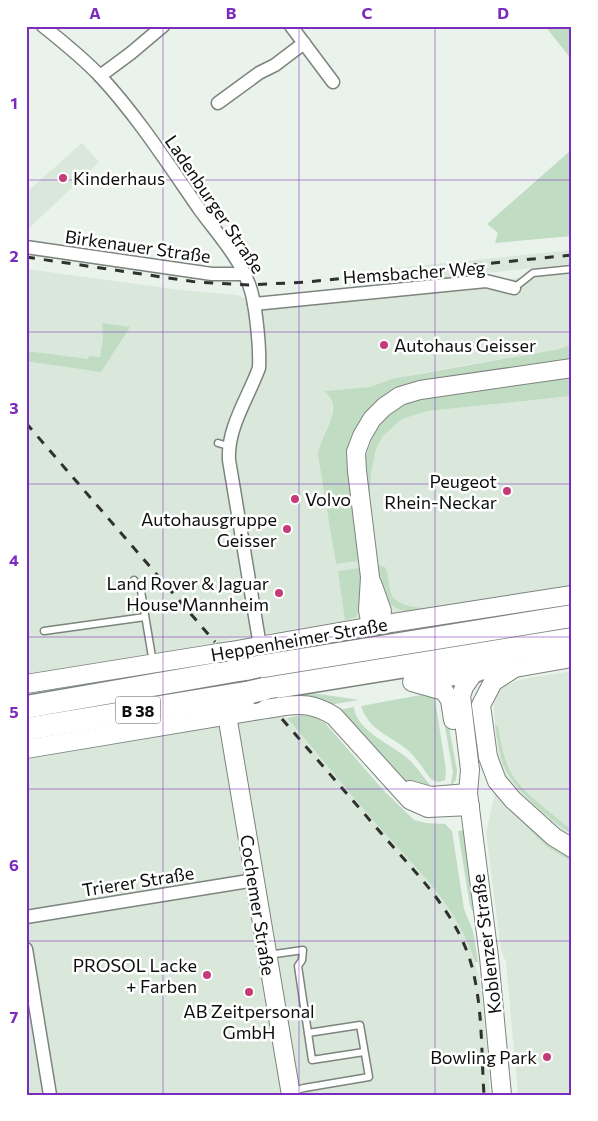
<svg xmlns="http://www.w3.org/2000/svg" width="598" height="1121" viewBox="0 0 598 1121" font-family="Commissioner,sans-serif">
<rect width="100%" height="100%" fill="#eaf3eb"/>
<g fill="#dae8db">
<path d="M82 143 99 162 26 231V193Z"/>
<path d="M572 250V264L368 285 366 271Z"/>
<path d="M26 269 181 290 238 295 259 306 572 272V344L559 349 422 373 370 387 326 391 333 401 332 416 319 447 336 564 360 561 348 466 350 444 358 426 373 405 432 381 572 359V376L391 412 365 458 370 494 371 473 376 449 383 436 402 419 428 411 572 396V585L220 641 381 828 426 876 457 920 469 942 480 981 488 1059 490 1095H296L295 1092 278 1095H26Z"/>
<path d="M572 671V1095H518L506 962 501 950 486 833 500 771 494 714V701L499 691 507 685 522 679Z"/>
</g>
<g fill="#c0dcc3">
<path d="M545 26H572V60Z"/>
<path d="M570 151 572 167 570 169 572 171V236L495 243 498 233 487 224Z"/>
<path d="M102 323 130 327 101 372 26 361V351L88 359 89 356 100 357 103 339Z"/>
<path d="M572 344V359L432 381 373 405 358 426 350 444 348 466 360 561 336 564 318 455C319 439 338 416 332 401 331 398 327 394 325 391L370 387 392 379 559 349Z"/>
<path d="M572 376V396L428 411 402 419 383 436 376 449 371 473 370 494 367 492 365 458 375 432 391 412 420 398Z"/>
<path d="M378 565 385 567C389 574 388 582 390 590 395 609 418 606 433 610 395 617 378 604 378 565Z"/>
<path d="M361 568 363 605 356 617 345 620 338 571Z"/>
<path d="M306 692 359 700 329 705 274 701 271 698Z"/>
<path d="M426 694 435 699 446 770 445 780C439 783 436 782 431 779 424 770 417 759 409 751 390 735 369 731 361 706Z"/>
<path d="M444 700 457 770 456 780 450 787 453 773 441 703Z"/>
<path d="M472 700H479L485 760 572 854V862L546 846 500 800 490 783 482 763Z"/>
<path d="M354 707C356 730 390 744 406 757 415 764 423 777 431 786L436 788 412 786 398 777 339 710Z"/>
<path d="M302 715 313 717 325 723 383 790 414 820 426 823 445 824 452 831 464 909 473 931 478 962H475C457 906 419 871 381 829 349 793 319 755 287 718Z"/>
<path d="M495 725 498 726C506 773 511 780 547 810 555 816 563 825 572 829V834C550 820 514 790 504 766 499 754 497 738 495 725Z"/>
<path d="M464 830 476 917 470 906 458 831Z"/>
</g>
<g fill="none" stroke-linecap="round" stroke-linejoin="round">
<defs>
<g id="lane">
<path d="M514 288 533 273 572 269"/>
<path d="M218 443 228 446"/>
<path d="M134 580 141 591 153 663"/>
<path d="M44 631 145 617"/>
<path d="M268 955 303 950 302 960 298 966 308 1033 360 1025 369 1077 304 1088 293 1091"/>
<path d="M308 1033 312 1060 364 1052"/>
</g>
<g id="street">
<path d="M43 26C63 42 83 58 100 76 138 117 168 164 200 210 216 232 238 256 248 282 256 300 260 348 259 368 248 398 227 428 229 460L260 646"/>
<path d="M291 26 333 82"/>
<path d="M100 76 131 53 163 26"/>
<path d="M218 103 259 73 275 65 304 43"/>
<path d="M26 247 212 274H245"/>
<path d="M254 304 486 281 514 288"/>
<path d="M26 917 255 880"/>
<path d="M26 949 50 1095"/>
</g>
<g id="secondary">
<path d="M372 583 382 611 379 625"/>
<path d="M371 626 368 610 370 577 357 471 356 452 362 436 372 419 384 407 400 396 420 390 572 368"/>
<path d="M231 651 379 625 572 595"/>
<path d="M513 669 493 682 481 705 488 757 497 781 513 800 554 837 572 848"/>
<path d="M412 682 444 691 450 700 453 720"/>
<path d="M26 684 218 653"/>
<path d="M279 707C302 703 314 704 334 716L410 800 428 808 470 806"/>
<path d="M227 715 291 1095"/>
<path d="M26 749 266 709"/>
<path d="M410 790 431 796 468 793"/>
<path d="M502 1095 489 957 468 793 470 770 461 696 464 687 475 671 515 668 572 658"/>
</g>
<g id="highway">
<path d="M246 669 572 616"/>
<path d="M416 680 475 671"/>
<path d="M264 689 572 639"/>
<path d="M26 707 233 671"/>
<path d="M26 729 251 692"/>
</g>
</defs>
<use href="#lane" stroke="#7c847d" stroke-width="9"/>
<use href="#street" stroke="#7c847d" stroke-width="15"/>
<use href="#secondary" stroke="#7c847d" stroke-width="20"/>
<use href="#highway" stroke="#7c847d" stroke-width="25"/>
<use href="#lane" stroke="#fff" stroke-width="6"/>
<use href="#street" stroke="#fff" stroke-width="12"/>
<use href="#secondary" stroke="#fff" stroke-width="18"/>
<use href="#highway" stroke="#fff" stroke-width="22"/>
<g stroke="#2e312e" stroke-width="3" stroke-dasharray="9 9" stroke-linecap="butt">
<path d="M26 257 196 282 249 285 307 282 572 255"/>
<path d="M26 423 215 642"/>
<path d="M282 719C315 757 348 795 381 833 415 872 454 910 470 960 483 1003 481 1050 484 1095"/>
</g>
<defs>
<g id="secondary-bridge">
<path d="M218 653 231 651"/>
<path d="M266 709 279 707"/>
</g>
<g id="highway-bridge">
<path d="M233 671 246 669"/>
<path d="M251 692 264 689"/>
</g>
</defs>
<use href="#secondary-bridge" stroke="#7c847d" stroke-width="20" stroke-linecap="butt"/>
<use href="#highway-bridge" stroke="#7c847d" stroke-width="25" stroke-linecap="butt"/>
<use href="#secondary-bridge" stroke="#fff" stroke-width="18"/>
<use href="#highway-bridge" stroke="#fff" stroke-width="22"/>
</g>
<path fill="none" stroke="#7b2cbf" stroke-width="1" stroke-opacity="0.55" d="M163 26V1095M299 26V1095M435 26V1095M26 180H572M26 332H572M26 484H572M26 637H572M26 789H572M26 941H572"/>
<g fill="#c43b77" stroke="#fff" stroke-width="2">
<circle cx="63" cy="178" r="5"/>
<circle cx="384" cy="345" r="5"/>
<circle cx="507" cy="491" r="5"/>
<circle cx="295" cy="499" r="5"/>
<circle cx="287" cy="529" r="5"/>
<circle cx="279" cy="593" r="5"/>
<circle cx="207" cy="975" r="5"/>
<circle cx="249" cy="992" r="5"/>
<circle cx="547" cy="1057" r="5"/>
</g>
<g text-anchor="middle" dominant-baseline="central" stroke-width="5" stroke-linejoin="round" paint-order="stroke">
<rect fill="#fff" stroke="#555655" stroke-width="1" x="115.5" y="696.5" width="45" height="27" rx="4"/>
<g font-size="16" font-weight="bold" fill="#0c0e0c">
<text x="138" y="710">B 38</text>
</g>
<g font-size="18" fill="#0c0e0c" stroke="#fff" text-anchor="end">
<text x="73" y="178" text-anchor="start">Kinderhaus</text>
<text x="394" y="345" text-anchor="start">Autohaus Geisser</text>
<text x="497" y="481">Peugeot<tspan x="497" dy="21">Rhein-Neckar</tspan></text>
<text x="305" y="499" text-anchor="start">Volvo</text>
<text x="277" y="519">Autohausgruppe<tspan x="277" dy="21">Geisser</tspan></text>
<text x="269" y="583">Land Rover &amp; Jaguar<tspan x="269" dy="21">House Mannheim</tspan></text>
<text x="197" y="965">PROSOL Lacke<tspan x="197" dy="21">+ Farben</tspan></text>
<text x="249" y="1011" text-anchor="middle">AB Zeitpersonal<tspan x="249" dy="21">GmbH</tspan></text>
<text x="537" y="1057">Bowling Park</text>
</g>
<g font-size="18" fill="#0c0e0c" stroke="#fff">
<text transform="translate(215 204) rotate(56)">Ladenburger Straße</text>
<text transform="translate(138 246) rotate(8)">Birkenauer Straße</text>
<text transform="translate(414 272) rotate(-4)">Hemsbacher Weg</text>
<text transform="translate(299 639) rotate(-10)">Heppenheimer Straße</text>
<text transform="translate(138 881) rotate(-9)">Trierer Straße</text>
<text transform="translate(258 905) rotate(81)">Cochemer Straße</text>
<text transform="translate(486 944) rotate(-97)">Koblenzer Straße</text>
</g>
</g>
<rect width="598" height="1121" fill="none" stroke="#ffffff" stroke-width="55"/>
<rect x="28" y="28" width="542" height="1066" fill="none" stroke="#7b2cbf" stroke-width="2"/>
<g font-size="16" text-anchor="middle" font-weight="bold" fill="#7b2cbf">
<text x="95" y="19">A</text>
<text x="231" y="19">B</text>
<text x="367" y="19">C</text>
<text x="503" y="19">D</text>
<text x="14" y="109">1</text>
<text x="14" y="262">2</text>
<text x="14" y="414">3</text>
<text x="14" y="566">4</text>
<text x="14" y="718">5</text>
<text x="14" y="871">6</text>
<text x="14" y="1023">7</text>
</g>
</svg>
